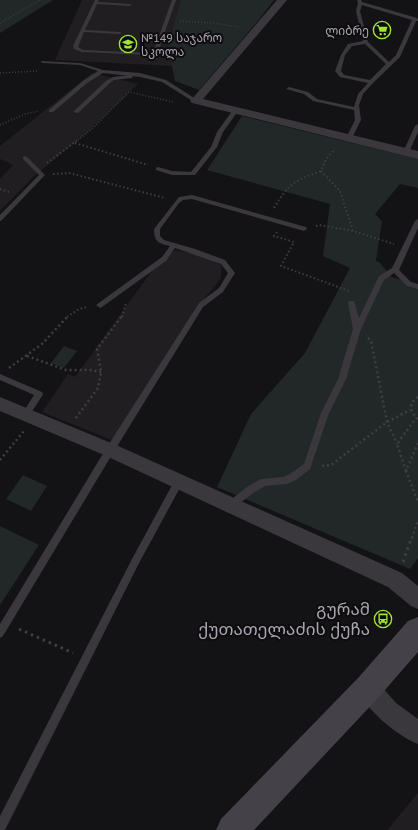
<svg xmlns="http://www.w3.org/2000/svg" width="418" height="830" viewBox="0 0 418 830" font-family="'PT Sans','Noto Sans Georgian',sans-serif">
<rect width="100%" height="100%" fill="#131214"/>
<g fill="#201e20">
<path d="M82 0H239L171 66 55 60Z"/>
<path d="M92 73 138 84 90 130 33 177 0 211V179L13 165 0 159V146Z"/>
<path d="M175 250 204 256 221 265V278L200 304 112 440 42 412 68 374 75 377 154 268Z"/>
<path d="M418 793V830H387Z"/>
</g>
<g fill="#212827">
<path d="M0 0H53L0 33Z"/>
<path d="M181 0H274L257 22 199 90 175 81 168 47Z"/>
<path d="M242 116 418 159V188L400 184 375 214 382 221 376 261 380 263 392 277 418 285V558L410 569 217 487 251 414 305 353 350 268 323 256 330 204 207 170Z"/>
<path d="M64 346 77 351 64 368 51 363Z"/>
<path d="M23 475 47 486 31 511 6 499Z"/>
<path d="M0 526 39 545 0 605Z"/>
</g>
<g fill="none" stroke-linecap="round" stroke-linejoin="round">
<g stroke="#403d44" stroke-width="1.5" stroke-dasharray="1 2" stroke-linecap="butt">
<path d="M180 21 213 23 240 27"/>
<path d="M0 23 40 0"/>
<path d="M0 73 37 71"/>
<path d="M0 125 25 114 39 111"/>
<path d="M78 140 93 128 129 92 174 102"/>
</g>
<g stroke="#403d44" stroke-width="2" stroke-dasharray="1.5 2.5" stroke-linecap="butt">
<path d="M75 143 148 165"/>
<path d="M47 163 79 139"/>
<path d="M321 171 340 191 353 231"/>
<path d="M53 174 69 173 165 198"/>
<path d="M0 189 9 192"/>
<path d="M274 208C289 183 294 181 321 171L326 159 335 149"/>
<path d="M316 226 319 225 353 231 394 244"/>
<path d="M277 232 274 236 294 242 281 266 349 291"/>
<path d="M67 317 79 309 87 307"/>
<path d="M122 317 126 303"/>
</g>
<g stroke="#403d44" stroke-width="2.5" stroke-dasharray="2 3" stroke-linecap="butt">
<path d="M368 338 371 341 387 422 397 444"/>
<path d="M27 356 66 370H91L101 372"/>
<path d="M9 368 42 344 68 316"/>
<path d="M418 397C408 403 410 412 418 419"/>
<path d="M76 418 98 388 101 372 97 349 122 316"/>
<path d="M418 443 406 471 418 502"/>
<path d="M0 460 24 431"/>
<path d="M322 466 331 465 387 422 410 410"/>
<path d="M406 471 397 444 416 418"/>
<path d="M410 543 418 521"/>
</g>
<g stroke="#403d44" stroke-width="3" stroke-dasharray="2.5 4" stroke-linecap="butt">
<path d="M403 562 410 542"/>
<path d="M19 629 73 653"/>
</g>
<g fill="#3b383d" fill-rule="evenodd">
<path d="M95 0H99L98 2 130 4 132 5 130 6 97 4 85 30 120 32 122 33 120 34 84 32 78 47 83 50 149 53 154 50 172 0H176L158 52 150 55 82 52 74 49 73 46Z"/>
<path d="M357 0H361L362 2 417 18 418 19V21H416L400 57 373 83 363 94 359 105 361 120 352 138 349 140 346 138 355 120 354 110 313 101 304 94 286 89 289 87 308 92 317 99 354 107 358 94 368 83 340 77 335 71 341 55 348 44 363 41 356 11 358 3ZM362 5 412 20 396 55 389 62 368 42 360 11ZM365 44 386 64 370 80 344 75 341 71 345 55 352 46Z"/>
<path d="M41 61 80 63 103 70 140 73 166 80 199 101 194 102 162 82 140 77 103 73 87 83 53 112H49V110L83 81 98 71 80 65 43 63 41 62Z"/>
<path d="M130 75 133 77 132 78 114 80 110 83 78 113 73 112 106 81 113 77Z"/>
<path d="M233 110 238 111 223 132 217 147 195 175H172L156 170V168L158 167 172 171 191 172 211 147 217 132Z"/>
<path d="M418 124V132L409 152 404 153 403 152 415 126Z"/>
<path d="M25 156 27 157 45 175 2 220 0 221V215L39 175 23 159V157Z"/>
<path d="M192 195 306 227 307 229 304 231 192 199 183 200 179 203 160 229V236L164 240 195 249 225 260 235 273 223 292 203 307 113 453 3 636 0 638V624L107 447 199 303 219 288 228 273 221 264 175 248 166 261 102 307 100 308 96 305 162 257 170 246C158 243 154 242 154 229L179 197Z"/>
<path d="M418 219V228L399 270 411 282 418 284V289L407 286 394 273 384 280 361 329 346 379 329 413 310 469 296 480 287 484 265 486 253 493 234 508 231 509 228 508 227 505 228 502 247 487 261 479 283 477 290 474 304 464 321 413 338 379 353 329 348 303 350 301H354L359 318 379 276 392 268 415 221Z"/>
<path d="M0 374 42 392 43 394 42 396 29 416H23L22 414 34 395 0 380Z"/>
<path d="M179 477 182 478 183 481 182 484 138 565 5 830H0V816L132 559 176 478Z"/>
</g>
<g fill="#3b383d" fill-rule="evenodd">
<path d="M277 0H287L203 99 418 151V159L192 103 190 101 192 99Z"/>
<path d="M0 397 116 445 402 573 418 586V609L411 606 388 587 104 455 0 411Z"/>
<path d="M368 677 376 680 396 703 418 719V744C396 735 366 710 357 688L360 680Z"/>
</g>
<path fill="#454148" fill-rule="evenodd" d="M418 617V652L378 698 254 830H216L221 819 358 678 408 621Z"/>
</g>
<defs>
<symbol id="supermarket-ring" viewBox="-11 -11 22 22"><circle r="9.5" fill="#0e0d0e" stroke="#9ee737" stroke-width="1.5"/><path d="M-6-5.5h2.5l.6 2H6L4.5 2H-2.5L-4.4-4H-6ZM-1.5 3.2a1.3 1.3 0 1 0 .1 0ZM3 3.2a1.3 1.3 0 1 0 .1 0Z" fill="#9ee737"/></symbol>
<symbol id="school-ring" viewBox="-11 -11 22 22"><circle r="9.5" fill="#0e0d0e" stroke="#9ee737" stroke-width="1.5"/><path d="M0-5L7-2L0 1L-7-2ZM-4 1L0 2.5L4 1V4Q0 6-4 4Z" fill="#9ee737"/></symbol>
<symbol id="bus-ring" viewBox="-11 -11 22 22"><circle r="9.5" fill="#0e0d0e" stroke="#9ee737" stroke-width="1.5"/><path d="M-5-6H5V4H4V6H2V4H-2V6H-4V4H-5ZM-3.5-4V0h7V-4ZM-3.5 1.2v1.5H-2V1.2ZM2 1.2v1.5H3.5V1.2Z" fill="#9ee737"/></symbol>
</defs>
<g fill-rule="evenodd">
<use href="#supermarket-ring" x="372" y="20" width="20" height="20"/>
<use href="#school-ring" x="118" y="34" width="20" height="20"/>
<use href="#bus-ring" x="373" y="609" width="20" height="20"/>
</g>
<g text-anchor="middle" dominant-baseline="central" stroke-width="4" stroke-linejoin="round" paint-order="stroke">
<g font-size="12" fill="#aba4b3" stroke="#0e0d0e" text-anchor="end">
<text x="369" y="30">ლიბრე</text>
<text x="141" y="37" text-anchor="start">№149 საჯარო<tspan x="141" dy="14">სკოლა</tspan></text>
</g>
<g font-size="17" fill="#aba4b3" stroke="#0e0d0e" text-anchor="end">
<text x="370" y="609">გურამ<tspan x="370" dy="20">ქუთათელაძის ქუჩა</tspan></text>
</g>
</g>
</svg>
